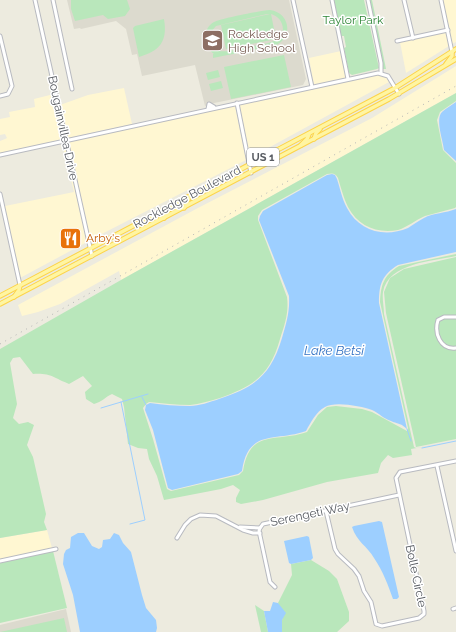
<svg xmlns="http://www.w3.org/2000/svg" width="456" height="632" viewBox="0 0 456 632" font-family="Raleway,sans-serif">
<rect width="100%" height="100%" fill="#edebdf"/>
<g fill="#fff7d2">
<path d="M443 0H456V42L452 44Z"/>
<path d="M446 32 449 46 406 73 400 42Z"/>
<path d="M341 51 346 78 314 85 309 58Z"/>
<path d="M456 66V93L121 280 119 271 60 304 38 312 22 316 18 305 196 209 372 118Z"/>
<path d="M379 74 387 77 389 82 250 158 239 105Z"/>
<path d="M124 88 132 124 67 138 60 105 88 95Z"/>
<path d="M54 94 64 139 0 153V141L5 139 7 138 5 134 0 135V119L10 117 9 112 35 107 34 99Z"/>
<path d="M235 106 246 160 90 240 68 141Z"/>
<path d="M64 142 87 242 20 278 4 203 5 206 74 192 62 143Z"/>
<path d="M47 530 52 548 0 559V538Z"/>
</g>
<g fill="#dcdace">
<path d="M67 0H289L306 79 303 85 214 103 205 106 195 65 142 76 137 54 132 55 126 29 116 21 81 29 80 28 74 29Z"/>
<path d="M66 609 71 632H0V625Z"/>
</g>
<g fill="#b9e7bb" fill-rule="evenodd">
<path d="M71 0H127L130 9 125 16 108 19 103 15 75 21 71 9Z"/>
<path d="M333 0H364L379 68 377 69 352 75 349 73 344 48 346 47 344 36H341Z"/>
<path d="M369 0H372L386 69H383V62Z"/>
<path d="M270 10C288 12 294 34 278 44 272 47 263 48 257 49 242 52 228 55 213 58V54H214C209 50 205 45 205 38 205 32 208 25 214 22 223 18 259 11 270 10ZM267 14H270L221 25 226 49 276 39 271 14C283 17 288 33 276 40 269 44 257 45 249 47 235 50 204 60 210 33L216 26Z"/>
<path d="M164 19C168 42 159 51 139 57L133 28 135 26Z"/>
<path d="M284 55 291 87 231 99 224 67Z"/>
<path d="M218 70 220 77 208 80 206 73Z"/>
<path d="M221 81 223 88 211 91 209 84Z"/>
<path d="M456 93V101L440 112 437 120 443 150 456 163V207L455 208C445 211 435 213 425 216 415 220 408 227 398 230 377 234 358 226 348 207 344 199 341 188 338 178 335 173 333 173 327 174L262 210 258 216V220L287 297C289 312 285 324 280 339 270 375 254 386 220 398 210 401 199 404 190 405 176 405 163 403 149 402L146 404 143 408 153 439 167 489 171 491 239 475 243 471C250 428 276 443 307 432L318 415 327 407 336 406 362 409 372 412 407 431 408 428 380 302C381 285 383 276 399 266L456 254V256C433 261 388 263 383 292 382 298 384 307 384 314L414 447 416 448 456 441 411 449 412 455 393 458 388 455 381 463 378 473 327 482 263 500 241 504 236 502V498L240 490 233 485 221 489 164 500 157 476 149 459 147 449 138 448 128 444 124 407 122 399 112 394C105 397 102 402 94 404L86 399 85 392 92 386 83 376 69 384C53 378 52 373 33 374L20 357 13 358 10 363 17 404 13 418 19 424 28 422 34 425 27 445 33 457 46 514 44 522 47 530 0 538V349L121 280Z"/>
<path d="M456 257V439L416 447 386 313 384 292 390 278 404 269Z"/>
<path d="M53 551 67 608 0 623V563Z"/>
<path d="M311 560 329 571 337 579 349 612V621L337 632H282V620L283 617 278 603 292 575 291 564Z"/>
<path d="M255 605 264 611 268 632H261Z"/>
<path d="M64 618 67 632H0Z"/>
</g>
<g fill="#9dcfff">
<path d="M456 102V161L444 150C443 140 435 119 442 112 446 108 452 105 456 102Z"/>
<path d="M332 174 335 175 337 179C340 188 342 199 347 208 359 231 384 238 408 228 413 225 418 221 424 218 433 213 446 213 456 209V252L398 265C382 275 379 284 379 303L407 429C399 422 400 425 391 421 384 419 379 413 372 410 362 406 334 401 325 407 316 412 311 422 306 431 276 442 248 428 242 471L238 474 172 490 168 488 153 430 145 410 146 405 150 403C163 405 176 406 190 406 199 406 210 402 219 399 255 387 271 375 282 338 286 324 290 312 289 296L259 220 260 216 263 211 327 175Z"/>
<path d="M379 521 382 522 399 597 397 599H393C388 585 383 571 374 558 367 546 357 542 352 527L354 526Z"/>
<path d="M78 533H84L92 546 99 549 102 547 103 540 110 539 114 533 119 535 123 543 131 552 142 595 146 608 156 620 157 628 156 632H80L73 595 63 564 64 554 66 550 70 548 71 537Z"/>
<path d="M307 536 309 537 313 558 311 560 291 564 289 563 284 541Z"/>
<path d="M273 602 278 603 286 613 282 620V632H268L264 611H270Z"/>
</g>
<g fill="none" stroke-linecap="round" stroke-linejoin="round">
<g stroke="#9dcfff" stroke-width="1">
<path d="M142 397 146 405"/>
<path d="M121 402 145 520 130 524"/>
<path d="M101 408 148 394"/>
<path d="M407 429 411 441"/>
<path d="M422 448 456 441"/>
</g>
<defs>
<g id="minor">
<path d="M35 0 92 256"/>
<path d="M53 0 72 89"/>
<path d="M293 0 312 87"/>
<path d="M332 0 348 79"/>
<path d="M368 0 381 63V73"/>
<path d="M404 0 413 38"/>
<path d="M441 0 452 52"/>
<path d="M0 36 12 86 8 94 0 96"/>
<path d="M397 41 448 30"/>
<path d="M237 103 251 173"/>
<path d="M209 104 214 107 208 109Z"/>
<path d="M0 155 378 73 388 76 399 94"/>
<path d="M0 194 20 285"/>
<path d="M456 317H444L438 320C434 333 440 350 456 348"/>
<path d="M437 466 456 551"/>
<path d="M326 511 335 549 338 554 354 569 359 576 364 591 371 602 376 624 382 626 419 618 424 614V611L396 478 400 472 456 461"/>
<path d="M240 527 260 528"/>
<path d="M177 538 185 525 191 519 200 515 216 516 243 530 253 533H260"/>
<path d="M0 561 56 549"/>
<path d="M275 587 270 582 259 531 260 528 263 524 399 495"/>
<path d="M453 609 456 608"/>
</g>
<g id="major">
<path d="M446 64 452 56V52"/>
<path d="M314 139 316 133 320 129"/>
<path d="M301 145 307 139 309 134"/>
<path d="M184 208 190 196"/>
<path d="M164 218 171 206"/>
<path d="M0 296 395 88 456 49"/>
<path d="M14 297 19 290 20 285"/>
<path d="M0 304 389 99 456 59"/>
</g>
</defs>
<use href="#minor" stroke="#b8bac0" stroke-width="5"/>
<use href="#major" stroke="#fdd449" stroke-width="5.5"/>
<use href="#minor" stroke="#fff" stroke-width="3"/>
<use href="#major" stroke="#fff5a2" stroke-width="3.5"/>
<path stroke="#b4b5b5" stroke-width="1" stroke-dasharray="1 5" stroke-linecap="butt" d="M0 344 456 86"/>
</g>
<defs>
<symbol id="school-square" viewBox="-11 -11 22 22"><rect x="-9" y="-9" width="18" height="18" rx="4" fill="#8d6e63" stroke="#fff"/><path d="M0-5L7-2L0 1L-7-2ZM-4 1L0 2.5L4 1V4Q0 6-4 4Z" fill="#fff"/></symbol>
<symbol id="restaurant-square" viewBox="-11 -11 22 22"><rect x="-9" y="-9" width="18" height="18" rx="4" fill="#e8710a" stroke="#fff"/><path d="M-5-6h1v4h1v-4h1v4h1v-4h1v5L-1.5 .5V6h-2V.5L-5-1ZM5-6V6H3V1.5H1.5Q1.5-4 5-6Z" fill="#fff"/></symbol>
</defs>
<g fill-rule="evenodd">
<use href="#school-square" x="200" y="28" width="25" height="25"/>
<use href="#restaurant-square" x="58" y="226" width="25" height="25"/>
</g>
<g text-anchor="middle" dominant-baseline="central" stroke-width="3" stroke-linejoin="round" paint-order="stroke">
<rect fill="#fff" stroke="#8a8d91" stroke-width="1" x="247" y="148" width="32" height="18" rx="3"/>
<g font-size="11" font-weight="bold" fill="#585c62">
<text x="263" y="157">US 1</text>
</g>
<g font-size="12" fill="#2d8536" stroke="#fff">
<text x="353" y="20">Taylor Park</text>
</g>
<g font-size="12" fill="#785e54" stroke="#fff" text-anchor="start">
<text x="228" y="34">Rockledge<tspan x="228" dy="14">High School</tspan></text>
</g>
<g font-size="12" fill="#585c62" stroke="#fff">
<text transform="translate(63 128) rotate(78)">Bougainvillea Drive</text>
<text transform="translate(187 197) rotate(-28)">Rockledge Boulevard</text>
<text transform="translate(310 514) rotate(-12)">Serengeti Way</text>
<text transform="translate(416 576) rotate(78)">Bolle Circle</text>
</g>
<g font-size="12" fill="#c56008" stroke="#fff" text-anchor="start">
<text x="86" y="238">Arby's</text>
</g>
<g font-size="13" font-style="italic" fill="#3573c3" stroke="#fff">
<text x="334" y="350">Lake Betsi</text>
</g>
</g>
</svg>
